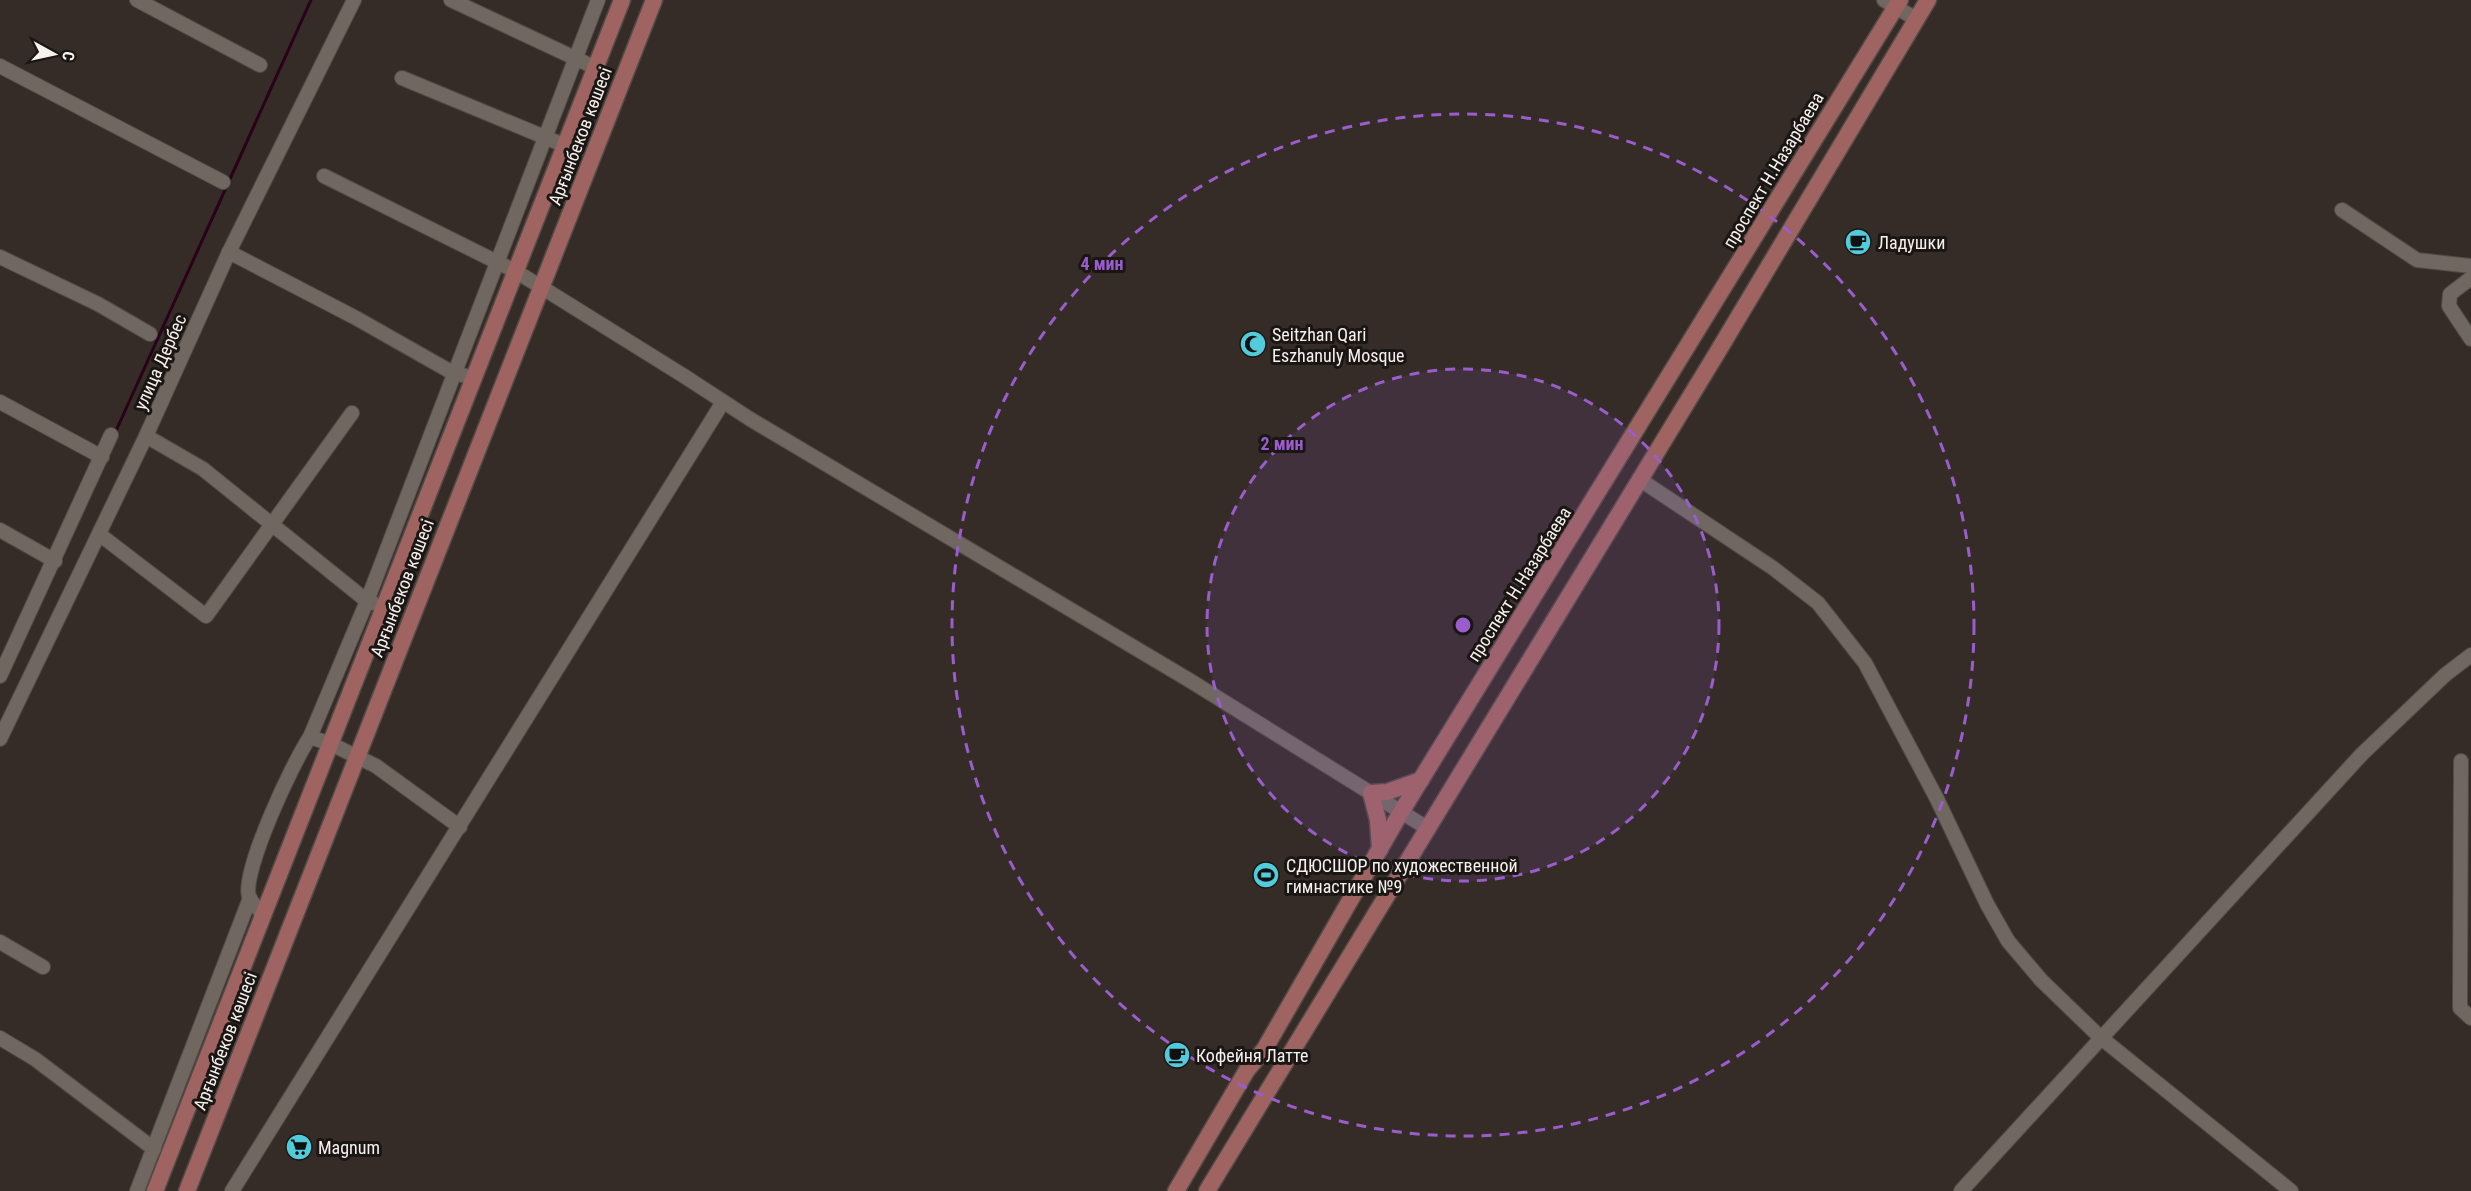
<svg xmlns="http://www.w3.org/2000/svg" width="2471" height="1191" viewBox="0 0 2471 1191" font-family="'Roboto Condensed',sans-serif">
<rect width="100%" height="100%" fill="#352c28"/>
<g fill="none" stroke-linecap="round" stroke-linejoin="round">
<path stroke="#2b0019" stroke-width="3" d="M115 433 311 0"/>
<defs>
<g id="minor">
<path d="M137 0 260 65"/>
<path d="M451 0 594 67"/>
<path d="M1884 0 1916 19"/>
<path d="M0 66 223 182"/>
<path d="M402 78 566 146"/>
<path d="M324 176 517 272 684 376 750 419 1189 680 1427 828"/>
<path d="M2342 210 2417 260 2471 266"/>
<path d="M229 252 356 318 453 373 475 378"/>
<path d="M0 257 98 304 150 334"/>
<path d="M2471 278 2450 294 2449 306 2471 339"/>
<path d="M0 402 102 457"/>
<path d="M146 436 203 469 367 601 373 603"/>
<path d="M1639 479 1773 568 1818 603 1865 663 1937 799 1987 904 2008 941 2041 980 2100 1037 2291 1191"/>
<path d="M0 530 55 561"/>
<path d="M99 534 206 616 352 413"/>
<path d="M0 676 111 435"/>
<path d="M310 737 367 601 598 0"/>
<path d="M0 739 146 436 229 252 354 0"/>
<path d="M2461 761 2460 1008 2471 1018"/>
<path d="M264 915C259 910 252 903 249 897 241 872 294 760 310 737L331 744 376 766 460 827"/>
<path d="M0 942 43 967"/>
<path d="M0 1038 35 1059 154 1149"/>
<path d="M137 1191 250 898"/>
<path d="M232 1191 723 402"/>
<path d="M1961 1191 2362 754 2445 675 2471 655"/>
</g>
<g id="major">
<path d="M1380 849 1378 820 1371 793 1387 792 1421 780"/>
<path d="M155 1191 622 0"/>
<path d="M187 1191 654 0"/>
<path d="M1176 1191 1247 1070 1264 1050 1401 812 1900 0"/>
<path d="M1207 1191 1717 353 1928 0"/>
</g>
</defs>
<use href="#minor" stroke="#514a45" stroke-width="16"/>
<use href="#major" stroke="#514a45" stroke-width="19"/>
<use href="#minor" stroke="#706761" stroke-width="14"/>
<use href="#major" stroke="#9f6361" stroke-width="16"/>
</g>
<circle cx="1463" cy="625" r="256" fill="#9a5dcb" fill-opacity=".12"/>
<g fill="none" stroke="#9a5dcb" stroke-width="3" stroke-dasharray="10 8">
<circle cx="1463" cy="625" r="256"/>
<circle cx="1463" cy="625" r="511"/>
</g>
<defs>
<symbol id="cafe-disc" viewBox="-11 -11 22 22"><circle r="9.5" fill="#52cbda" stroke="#191613"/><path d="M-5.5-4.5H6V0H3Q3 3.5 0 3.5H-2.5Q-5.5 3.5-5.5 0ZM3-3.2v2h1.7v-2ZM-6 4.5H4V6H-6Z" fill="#111"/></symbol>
<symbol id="mosque-disc" viewBox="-11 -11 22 22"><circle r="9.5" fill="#52cbda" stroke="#191613"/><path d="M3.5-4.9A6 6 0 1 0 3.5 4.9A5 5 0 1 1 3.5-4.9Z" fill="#111"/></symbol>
<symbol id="stadium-disc" viewBox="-11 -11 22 22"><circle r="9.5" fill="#52cbda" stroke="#191613"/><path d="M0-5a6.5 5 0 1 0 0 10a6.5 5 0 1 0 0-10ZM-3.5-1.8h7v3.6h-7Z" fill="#111"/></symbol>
<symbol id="supermarket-disc" viewBox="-11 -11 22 22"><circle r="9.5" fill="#52cbda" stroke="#191613"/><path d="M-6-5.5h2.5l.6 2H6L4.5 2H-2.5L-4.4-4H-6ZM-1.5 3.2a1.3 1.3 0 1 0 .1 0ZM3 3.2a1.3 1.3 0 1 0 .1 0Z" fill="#111"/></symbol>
</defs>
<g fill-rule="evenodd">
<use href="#cafe-disc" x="1843" y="227" width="30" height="30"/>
<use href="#mosque-disc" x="1238" y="329" width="30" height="30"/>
<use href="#stadium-disc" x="1251" y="860" width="30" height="30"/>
<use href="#cafe-disc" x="1162" y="1040" width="30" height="30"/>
<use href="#supermarket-disc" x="284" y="1132" width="30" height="30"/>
</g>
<g text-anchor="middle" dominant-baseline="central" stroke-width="6" stroke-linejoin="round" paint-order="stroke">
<g font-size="18" fill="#f7f1ee" stroke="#191613">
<text transform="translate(580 136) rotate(-69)">Арғынбеков көшесі</text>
<text transform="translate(1773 170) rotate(-59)">проспект Н.Назарбаева</text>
<text transform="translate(160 362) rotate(-66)">улица Дербес</text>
<text transform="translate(1519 584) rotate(-58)">проспект Н.Назарбаева</text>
<text transform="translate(402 588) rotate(-69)">Арғынбеков көшесі</text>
<text transform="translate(225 1041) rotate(-69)">Арғынбеков көшесі</text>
</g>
<g font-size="18" fill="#f7f1ee" stroke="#191613" text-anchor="start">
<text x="1878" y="242">Ладушки</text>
<text x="1272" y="334">Seitzhan Qari<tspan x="1272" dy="21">Eszhanuly Mosque</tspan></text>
<text x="1286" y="865">СДЮСШОР по художественной<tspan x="1286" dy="21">гимнастике №9</tspan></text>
<text x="1196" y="1055">Кофейня Латте</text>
<text x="318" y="1147">Magnum</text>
</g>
</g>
<circle cx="1463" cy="625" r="9" fill="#9a5dcb" stroke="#191613" stroke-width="3"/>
<g font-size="18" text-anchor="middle" font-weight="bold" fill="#9a5dcb" stroke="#191613" stroke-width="6" stroke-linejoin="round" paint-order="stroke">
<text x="1102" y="270">4 мин</text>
<text x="1282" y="450">2 мин</text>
</g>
<g transform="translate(54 54) rotate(98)" stroke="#191613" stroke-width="4.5" paint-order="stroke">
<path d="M0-4.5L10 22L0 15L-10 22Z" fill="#f7f1ee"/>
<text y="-9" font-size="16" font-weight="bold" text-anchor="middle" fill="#f7f1ee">С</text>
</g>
</svg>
